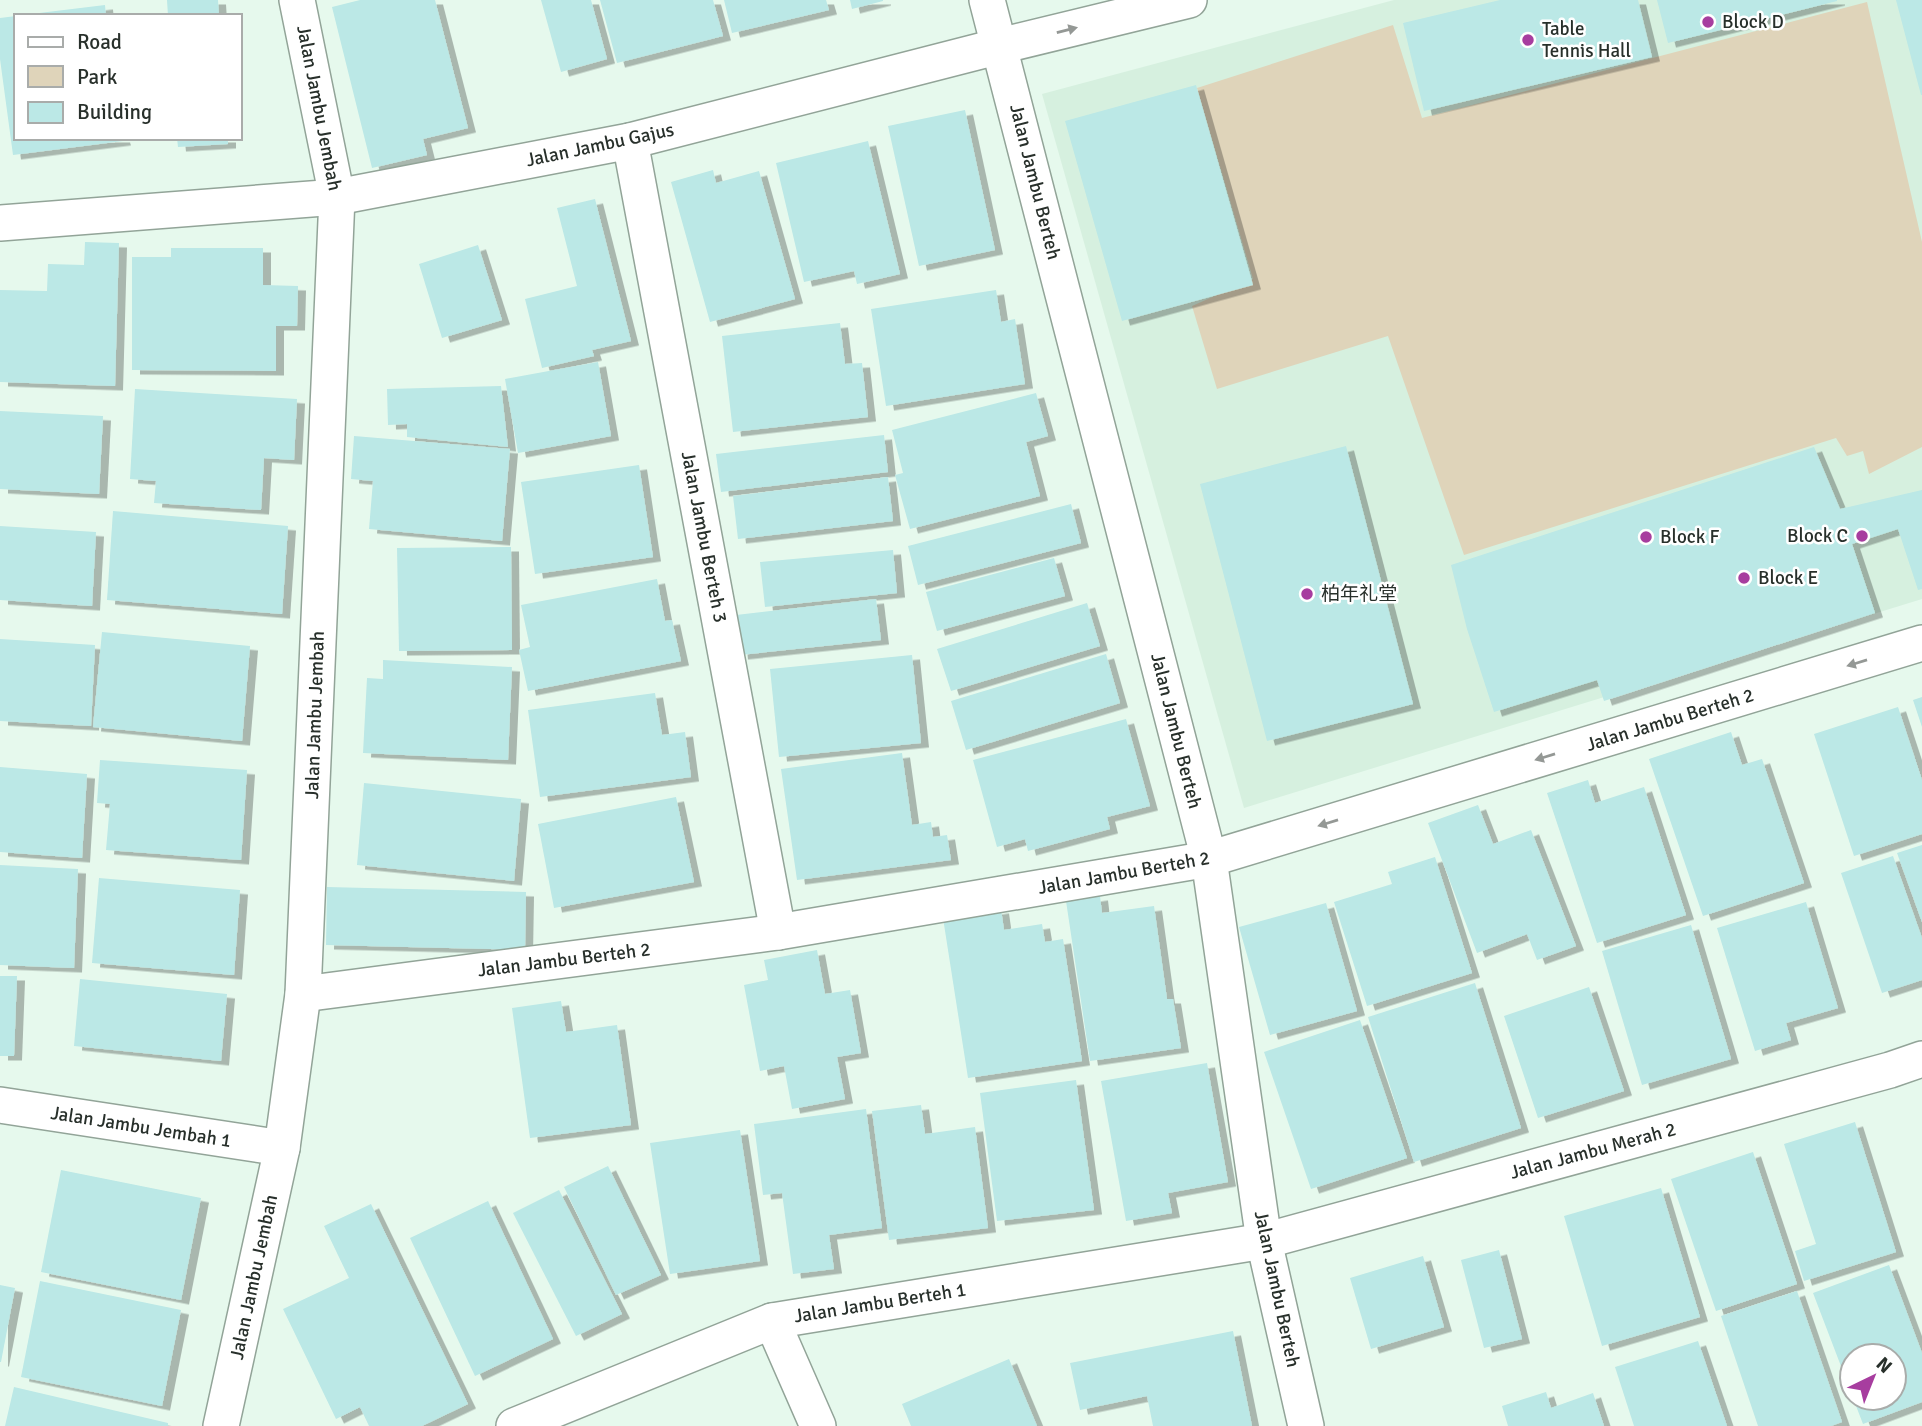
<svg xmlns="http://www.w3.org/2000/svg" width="1922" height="1426" viewBox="0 0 1922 1426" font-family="Signika,'Noto Sans SC',sans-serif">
<defs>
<filter id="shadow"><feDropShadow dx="8" dy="4.5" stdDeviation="0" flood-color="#0004"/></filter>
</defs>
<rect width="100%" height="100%" fill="#e6f9ed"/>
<path fill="#d6f0df" d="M1394 0H1922V599L1244 808 1042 94Z"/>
<path fill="#dfd4ba" d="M1867 2 1922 242V447L1869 474 1863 451 1847 456 1836 438 1464 555 1388 336 1217 389 1192 306 1253 279 1197 88 1393 25 1422 118Z"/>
<g fill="#bbe8e6" filter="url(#shadow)">
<path d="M167 0H218L219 16H168Z"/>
<path d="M360 0H435L468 128 423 139 427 155 372 168 332 7Z"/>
<path d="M541 0H591L607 59 561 72Z"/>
<path d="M600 0H713L723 36 617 63Z"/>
<path d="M724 0H826L829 10 732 33Z"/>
<path d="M850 0H883V1L852 9Z"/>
<path d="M1500 0H1638L1652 57 1424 111 1403 23Z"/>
<path d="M1657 0H1837V1L1668 43Z"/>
<path d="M1896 0H1922V95H1921Z"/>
<path d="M105 5 106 16H31V14Z"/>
<path d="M16 16V138H122L123 141 13 155 0 59V18Z"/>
<path d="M1196 85 1253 285 1122 321 1065 121Z"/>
<path d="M965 110 995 250 919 266 888 126Z"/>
<path d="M177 138H228V144L178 147Z"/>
<path d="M868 141 900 274 857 284 854 271 804 282 776 163Z"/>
<path d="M713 170 716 183 759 171 795 299 710 322 671 182Z"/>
<path d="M595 199 631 341 592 350 594 356 542 368 525 299 577 286 557 208Z"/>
<path d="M85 242 119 243 115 386 0 382V290L47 291 48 264 84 265Z"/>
<path d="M478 245 502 320 442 338 419 264Z"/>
<path d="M171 248H263V285L298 286 297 326H276V371L132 370V257H171Z"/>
<path d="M996 290 1001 322 1015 319 1025 384 886 406 871 309Z"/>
<path d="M840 323 845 364 862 363 868 417 733 432 722 336Z"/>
<path d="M598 362 611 436 518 453 505 379Z"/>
<path d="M501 386 508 447 407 437V424L388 425 387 389Z"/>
<path d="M135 389 297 399 294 460 264 458 261 510 154 503 156 481 130 479Z"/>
<path d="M1036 393 1048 436 1026 442 1040 496 910 529 895 475 903 473 892 430Z"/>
<path d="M0 411 103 416 99 494 0 489Z"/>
<path d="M884 435 888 472 721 492 716 454Z"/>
<path d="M354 436 510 449 502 541 369 529 373 481 351 479Z"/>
<path d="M1346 446 1413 704 1267 741 1200 484Z"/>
<path d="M1814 447 1840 509 1922 490V589L1918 590 1898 529 1852 544 1875 613 1604 701 1597 680 1494 712 1467 629 1451 565Z"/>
<path d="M639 465 653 557 535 574 521 482Z"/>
<path d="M888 477 893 521 738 539 733 496Z"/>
<path d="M1071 504 1081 543 918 585 908 546Z"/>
<path d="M113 511 288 526 282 614 107 600Z"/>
<path d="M0 526 96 532 92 606 0 600Z"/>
<path d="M511 547 512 650 399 651 397 548Z"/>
<path d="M893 550 897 593 765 607 760 562Z"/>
<path d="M1054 558 1065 596 937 631 926 592Z"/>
<path d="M657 579 665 621 672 620 681 661 528 691 519 650 530 647 521 605Z"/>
<path d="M876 599 881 640 740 655 736 615Z"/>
<path d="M1087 603 1100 646 951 691 937 649Z"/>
<path d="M102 632 250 646 242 741 93 727Z"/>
<path d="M0 639 95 645 91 726 0 721Z"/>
<path d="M1106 654 1120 703 966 750 951 701Z"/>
<path d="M912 655 921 743 779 757 770 669Z"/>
<path d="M383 660 512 667 508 760 363 753 367 678 383 679Z"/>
<path d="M655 693 662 735 685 732 691 777 540 797 528 710Z"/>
<path d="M1922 697V727L1913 700Z"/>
<path d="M1898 707 1922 780V834L1854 856 1814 734Z"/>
<path d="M1126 719 1150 806 1107 817 1110 829 1028 851 1025 839 997 847 973 760Z"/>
<path d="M1731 732 1742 765 1762 759 1804 883 1703 916 1649 759Z"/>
<path d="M902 753 912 825 931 822 933 837 947 835 951 860 797 880 781 769Z"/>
<path d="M100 760 247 770 241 860 106 850 110 804 97 803Z"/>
<path d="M0 767 87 774 82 858 0 852Z"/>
<path d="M1588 780 1595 803 1644 787 1686 915 1597 943 1547 793Z"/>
<path d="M364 783 521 799 514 881 357 865Z"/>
<path d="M676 797 694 882 554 908 538 824Z"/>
<path d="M1478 805 1493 844 1531 830 1576 946 1537 960 1527 934 1477 953 1428 823Z"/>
<path d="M1922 845V922L1897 853Z"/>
<path d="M1893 856 1922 938V980L1882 993 1841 873Z"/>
<path d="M1435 857 1472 973 1367 1006 1334 902 1392 884 1388 872Z"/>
<path d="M0 865 78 869 74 968 0 965Z"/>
<path d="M99 878 240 890 234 975 92 963Z"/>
<path d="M327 887 526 892 525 950 326 945Z"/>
<path d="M1100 896 1102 913 1154 906 1167 999H1173L1181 1048 1090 1061 1066 901Z"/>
<path d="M1806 902 1838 1008 1786 1023 1791 1040 1755 1051 1717 928Z"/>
<path d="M1326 903 1357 1011 1270 1035 1239 927Z"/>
<path d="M1001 909 1004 930 1042 924 1045 942 1063 939 1082 1061 968 1078 943 918Z"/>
<path d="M1691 925 1731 1059 1642 1085 1602 951Z"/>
<path d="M817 950 825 994 850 990 861 1053 837 1057 845 1099 792 1109 784 1066 760 1071 744 985 768 980 764 960Z"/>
<path d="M0 976H17L14 1056H0Z"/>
<path d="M80 979 227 994 221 1061 74 1046Z"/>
<path d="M1475 983 1521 1128 1414 1162 1368 1017Z"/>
<path d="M1589 987 1624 1091 1538 1118 1504 1016Z"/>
<path d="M561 1001 566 1032 617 1025 631 1125 530 1138 512 1008Z"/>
<path d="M1360 1020 1407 1158 1311 1189 1264 1052Z"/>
<path d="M1207 1063 1228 1182 1168 1193 1172 1213 1126 1221 1101 1081Z"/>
<path d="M1076 1080 1094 1210 997 1221 980 1093Z"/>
<path d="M921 1105 925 1134 975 1127 988 1228 889 1240 872 1111Z"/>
<path d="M866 1109 882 1228 829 1235 834 1269 793 1274 782 1193 763 1195 754 1124Z"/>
<path d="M1855 1122 1896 1252 1804 1281 1795 1251 1816 1244 1784 1144Z"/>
<path d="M740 1130 760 1261 670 1274 650 1143Z"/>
<path d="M1753 1152 1797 1284 1716 1311 1671 1179Z"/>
<path d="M608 1166 661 1275 616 1295 564 1187Z"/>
<path d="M61 1170 201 1198 181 1300 41 1272Z"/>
<path d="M1661 1188 1700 1317 1602 1346 1564 1216Z"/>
<path d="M559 1190 622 1314 576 1336 513 1213Z"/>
<path d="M488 1201 553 1339 475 1376 410 1238Z"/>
<path d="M371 1204 468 1404 422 1426H369L360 1407 336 1419 283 1309 349 1278 324 1226Z"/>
<path d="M1499 1250 1522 1339 1484 1348 1461 1260Z"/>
<path d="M1423 1256 1444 1327 1371 1349 1350 1278Z"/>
<path d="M1889 1265 1922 1353V1402L1863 1424 1853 1398H1894V1356H1852V1395L1813 1293Z"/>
<path d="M40 1281 181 1310 162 1406 21 1377Z"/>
<path d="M0 1285 15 1288 1 1362H0Z"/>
<path d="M1797 1291 1842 1422 1831 1426H1758L1721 1316Z"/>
<path d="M1233 1331 1252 1426H1153L1147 1396 1080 1410 1070 1363Z"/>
<path d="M1698 1341 1727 1426H1634L1615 1367Z"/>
<path d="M1009 1359 1037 1426H911L902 1404Z"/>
<path d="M14 1387 168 1423V1426H5Z"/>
<path d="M1546 1392 1551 1408 1593 1393 1604 1426H1508L1502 1406Z"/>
</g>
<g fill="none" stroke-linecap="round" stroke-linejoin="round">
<defs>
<g id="minor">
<path d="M987 0 1209 859 1264 1241 1306 1426"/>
<path d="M630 141 778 932"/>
<path d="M0 223 337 197 630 141 1000 46 1189 0"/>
<path d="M303 994 778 932 1209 859 1922 643"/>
<path d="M0 1105 282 1148"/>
<path d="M772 1321 818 1426"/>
<path d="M221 1426 282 1148 303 994 337 197 297 0"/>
<path d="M514 1426 772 1321 1264 1241 1890 1070 1922 1059"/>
</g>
</defs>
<use href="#minor" stroke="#92a498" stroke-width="38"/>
<use href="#minor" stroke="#fff" stroke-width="35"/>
</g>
<defs><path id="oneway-solid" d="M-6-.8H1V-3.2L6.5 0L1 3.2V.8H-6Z" transform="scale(1.75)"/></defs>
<g fill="#949895">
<use href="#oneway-solid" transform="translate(1067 30) rotate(-14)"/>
<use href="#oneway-solid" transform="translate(1857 663) rotate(163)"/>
<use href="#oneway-solid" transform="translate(1545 757) rotate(163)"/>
<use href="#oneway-solid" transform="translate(1328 823) rotate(163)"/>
</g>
<g fill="#a73d9f" stroke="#fff" stroke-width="2.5">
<circle cx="1708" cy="22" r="7"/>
<circle cx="1528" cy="40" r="7"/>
<circle cx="1862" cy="536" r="7"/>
<circle cx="1646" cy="537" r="7"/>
<circle cx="1744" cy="578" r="7"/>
<circle cx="1307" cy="594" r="7"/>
</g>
<g text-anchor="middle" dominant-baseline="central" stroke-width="5" stroke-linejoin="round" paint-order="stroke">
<g font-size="19" fill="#28302b" stroke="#fff" text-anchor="start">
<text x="1722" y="22">Block D</text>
<text x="1542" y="29">Table<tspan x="1542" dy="22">Tennis Hall</tspan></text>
<text x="1848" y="536" text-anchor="end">Block C</text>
<text x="1660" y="537">Block F</text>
<text x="1758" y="578">Block E</text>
<text x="1321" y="594">柏年礼堂</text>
</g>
<g font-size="19" fill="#28302b" stroke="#fff">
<text transform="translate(319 108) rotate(79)">Jalan Jambu Jembah</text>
<text transform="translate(600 145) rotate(-12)">Jalan Jambu Gajus</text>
<text transform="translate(1035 182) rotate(76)">Jalan Jambu Berteh</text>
<text transform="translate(704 537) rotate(79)">Jalan Jambu Berteh 3</text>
<text transform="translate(315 715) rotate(-88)">Jalan Jambu Jembah</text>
<text transform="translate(1670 720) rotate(-17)">Jalan Jambu Berteh 2</text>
<text transform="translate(1176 731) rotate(76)">Jalan Jambu Berteh</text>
<text transform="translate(1124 873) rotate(-10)">Jalan Jambu Berteh 2</text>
<text transform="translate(564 960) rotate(-7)">Jalan Jambu Berteh 2</text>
<text transform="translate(141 1127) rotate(9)">Jalan Jambu Jembah 1</text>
<text transform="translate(1593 1151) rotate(-15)">Jalan Jambu Merah 2</text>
<text transform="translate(254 1277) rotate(-78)">Jalan Jambu Jembah</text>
<text transform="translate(1277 1289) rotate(78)">Jalan Jambu Berteh</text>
<text transform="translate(880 1303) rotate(-9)">Jalan Jambu Berteh 1</text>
</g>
</g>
<rect x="14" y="14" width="228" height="126" fill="#ffffff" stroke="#a9acaa" stroke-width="2"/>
<rect x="28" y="37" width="35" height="10" fill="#ffffff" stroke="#a9acaa" stroke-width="2"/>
<text x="77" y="49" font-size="21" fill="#28302b">Road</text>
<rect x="28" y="66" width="35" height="21" fill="#dfd4ba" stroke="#a9acaa" stroke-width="2"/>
<text x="77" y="84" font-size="21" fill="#28302b">Park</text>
<rect x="28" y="102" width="35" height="21" fill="#bbe8e6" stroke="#a9acaa" stroke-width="2"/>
<text x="77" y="119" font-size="21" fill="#28302b">Building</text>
<g transform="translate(1873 1377) rotate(43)"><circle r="33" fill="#ffffff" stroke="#a9acaa" stroke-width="2"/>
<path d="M0-5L12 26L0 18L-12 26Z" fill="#a73d9f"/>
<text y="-10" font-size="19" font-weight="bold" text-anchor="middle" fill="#28302b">N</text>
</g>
</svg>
